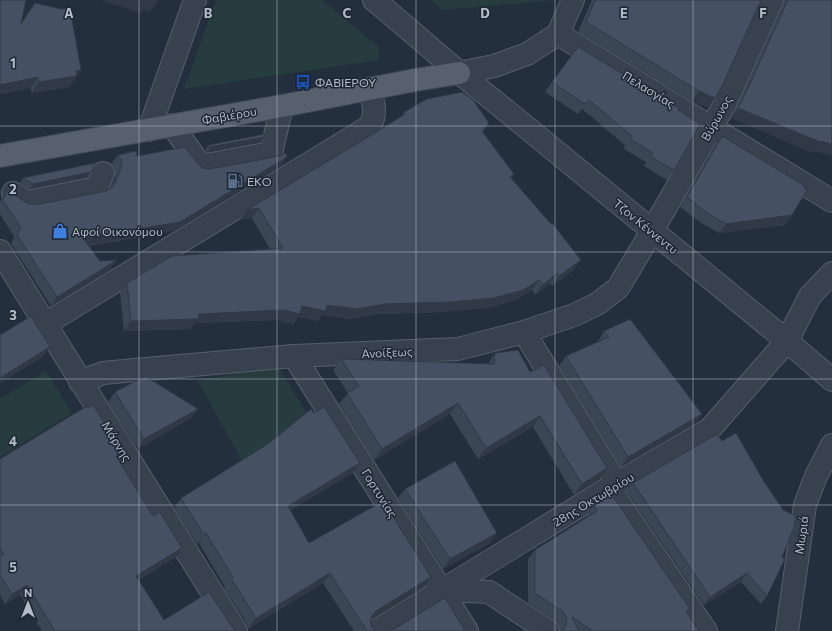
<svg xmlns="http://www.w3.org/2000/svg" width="832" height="631" viewBox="0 0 832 631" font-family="Commissioner,sans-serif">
<rect width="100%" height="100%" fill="#242f3e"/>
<g fill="#263c3f">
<path d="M216 0H322L379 47V60L184 89Z"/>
<path d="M432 0H556L443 10Z"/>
<path d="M278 367 309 416 244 464 197 380Z"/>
<path d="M46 371 72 413 0 457V399Z"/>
</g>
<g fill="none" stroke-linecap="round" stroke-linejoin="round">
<defs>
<g id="minor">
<path d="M374 0C414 33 452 68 493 100L787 341 832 380"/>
<path d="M558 34 832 201"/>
<path d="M558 34 573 0"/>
<path d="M459 73 494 66 527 54 558 34"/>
<path d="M172 125 201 166 271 153 282 106"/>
<path d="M149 130 195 0"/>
<path d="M13 193 27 202 97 188 103 173"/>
<path d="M0 251 236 631"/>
<path d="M45 324 369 127C378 114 373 103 370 89"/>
<path d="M524 332 617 484"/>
<path d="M294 356 467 631"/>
<path d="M80 382 103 373 135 370 294 356 458 349 524 332 574 315 597 304 618 288 652 231 726 102 772 0"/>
<path d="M609 488 706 631"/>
<path d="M441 590 489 592 548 631"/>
<path d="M376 631 609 488 710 429 787 341 810 296 832 273"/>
<path d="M787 631 805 505 816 476 832 445"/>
</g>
<path id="major" d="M0 156 282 106 415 80 459 73"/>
</defs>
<use href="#minor" stroke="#565f6c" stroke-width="24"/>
<use href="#major" stroke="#414a57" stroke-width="24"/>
<use href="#minor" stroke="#38414e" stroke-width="22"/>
<use href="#major" stroke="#56606e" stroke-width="22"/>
</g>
<g fill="#3b4654">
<path d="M592 0H761L708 108 692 101 578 32Z"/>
<path d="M784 0H832L814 151 813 153 731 118 737 107 783 5Z"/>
<path d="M35 3 81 70 69 87 32 93 30 88 22 22Z"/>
<path d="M552 82 678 110 674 170 667 180 644 166 646 162 624 149 625 145 582 109 578 114 545 92Z"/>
<path d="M404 112 489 123 483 132 514 174 511 178 574 270 552 286 550 283 535 295 532 290 516 300 487 308 443 312 378 314 350 319 322 315 318 321 298 317 293 324 277 320 195 323 191 329 124 331 120 293 127 283 270 249 252 218 240 220 247 210 383 128 402 116Z"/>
<path d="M722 136 792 215 785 225 719 233 701 223 680 207 715 146Z"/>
<path d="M261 142 207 152 205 150 209 145Z"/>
<path d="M118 155 137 156 198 164 202 168 209 169 287 157 280 166 173 231 89 246 100 261 111 269 51 306 11 244 14 237 0 214V202L8 190 13 194 27 203 35 205 106 191 110 189 115 178V171L111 164Z"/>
<path d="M88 177 30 189 20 183 23 178Z"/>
<path d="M604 331 695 423 621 467 559 366 566 356 598 342V341Z"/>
<path d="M495 353 530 372 607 468 599 479 574 495 533 427 478 459 450 414 374 460 339 404 348 393 333 370 341 359 488 364Z"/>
<path d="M115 392 198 409 191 418 138 449 108 402Z"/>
<path d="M722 441 767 596 761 604 741 582 704 605 627 492 633 483Z"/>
<path d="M123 452 118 459 153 516 182 548 176 557 139 580 164 620 235 631H42L20 595 5 604 0 595V459Z"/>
<path d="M353 473 290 510 309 543 431 577 424 587 371 620 370 621 372 628 376 631H354L323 583 248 629 247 624 224 588 225 587 199 543 197 544 174 508 181 498Z"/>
<path d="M405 489 490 543 443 569 398 498Z"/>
<path d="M594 506 687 613 699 631H560L559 626 555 621 528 603V559L535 550 587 517V516Z"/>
</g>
<g fill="#303945">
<path d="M100 0H159L150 12 143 9 141 13Z"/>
<path d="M81 70 69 87 32 93 39 82 76 71Z"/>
<path d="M38 77 30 88 0 95V85Z"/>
<path d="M699 91 715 98 708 108 692 101Z"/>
<path d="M738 108 820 141 832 144V156L814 151 813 153 731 118Z"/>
<path d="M264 137 261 142 207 152 210 147Z"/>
<path d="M287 157 280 166 173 231 77 247 83 238Z"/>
<path d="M91 172 88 177 30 189 33 184Z"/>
<path d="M259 208 252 218 240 220 247 210Z"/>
<path d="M792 215 785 225 719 233 726 224Z"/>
<path d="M117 260 111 269 51 306 57 297Z"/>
<path d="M581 260 574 270 552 286 559 276Z"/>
<path d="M557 273 550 283 535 295 543 285Z"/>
<path d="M539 280 532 290 516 300 487 308 443 312 378 314 350 319 322 315 318 321 298 317 293 324 277 320 195 323 191 329 124 331 131 321 199 314 302 306 327 305 385 304Z"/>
<path d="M50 347 43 357 0 383V378Z"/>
<path d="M458 403 450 414 374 460 382 449Z"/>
<path d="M198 409 191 418 138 449 144 439Z"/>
<path d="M702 414 695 423 621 467 628 457Z"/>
<path d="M540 416 533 427 478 459 486 448Z"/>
<path d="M123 452 116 461V456Z"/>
<path d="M360 463 353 473 281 516 288 506Z"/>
<path d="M607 468 599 479 574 495 582 484Z"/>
<path d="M206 533 199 543 197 544 204 535Z"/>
<path d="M497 533 490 543 443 569 450 559Z"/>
<path d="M182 548 176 557 130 585 136 576Z"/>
<path d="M330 573 323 583 248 629 255 619Z"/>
<path d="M747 573 741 582 704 605 710 597Z"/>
<path d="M431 577 424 587 369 621 372 616 376 611Z"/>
<path d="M27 585 20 595 5 604 12 594Z"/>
</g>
<g fill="#455162" stroke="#303945">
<path d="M0 0H26L21 24 35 3 61 9 70 8 81 70 76 71 77 76 39 82 38 77 0 85Z"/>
<path d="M595 0H761L722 86 715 98 699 91 586 22Z"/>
<path d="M788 0H832V144L820 141V142L738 108 744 97Z"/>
<path d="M578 47 679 108 678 110 700 124 674 170 651 157 653 153 630 139 632 136 589 100 585 104 552 82Z"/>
<path d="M462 92 473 100 489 123 482 131 514 174 510 177 551 224 552 223 581 260 559 276 557 273 543 285 539 280 523 290 494 298 450 302 385 304 357 309 327 305 325 311 302 306 300 314 284 310 199 314 198 319 131 321 127 283 172 256 283 248 259 208 247 210 383 128 405 114 404 112 427 99Z"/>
<path d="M265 134 264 137 210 147 209 145Z"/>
<path d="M722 136 805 186 804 188 807 190 792 215 726 224 707 213 687 197Z"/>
<path d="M185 147 198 164 202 168 209 169 280 156 286 153 287 157 180 222 83 238 100 261 117 260 57 297 17 235 21 228 3 200 8 190 13 194 27 203 35 205 106 191 112 188 115 184 121 168 122 162 118 155 136 151 137 156Z"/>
<path d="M95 163 91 172 33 184 23 178Z"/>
<path d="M31 316 50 347 0 378V335Z"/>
<path d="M630 319 702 414 628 457 566 356 609 337 604 331Z"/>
<path d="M518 350 530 372 544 365 607 468 582 484 540 416 486 448 458 403 382 449 347 393 359 386 341 359 494 364 495 353Z"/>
<path d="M145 376 198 409 144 439 115 392Z"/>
<path d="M93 405 123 452 116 456 153 516 160 512 182 548 136 576 164 620 209 592 235 631H55L27 585 12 594 0 575V556L4 554 0 548V459L87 406V408Z"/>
<path d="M324 407 360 463 288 506 309 543 383 501 431 577 376 611 372 616 370 621 372 628 376 631H367L330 573 255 619 254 615 231 578 233 577 206 533 204 535 181 498 268 444 311 409 314 413Z"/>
<path d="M736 433 763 480 783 510 796 516 794 528 782 557 785 559 767 596 747 573 710 597 633 483 717 434 722 441Z"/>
<path d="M455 461 497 533 450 559 405 489Z"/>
<path d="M612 495 690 609 686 611 699 631H593L572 617 579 631H562L565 628 567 622 566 616 562 611 535 593V550L597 511 594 506Z"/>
<path d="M445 598 465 631H391Z"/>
<path d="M543 629 548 631H541Z"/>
</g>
<path fill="none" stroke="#b4bcc9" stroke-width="1" stroke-opacity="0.55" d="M139 0V631M277 0V631M416 0V631M555 0V631M693 0V631M0 126H832M0 252H832M0 379H832M0 505H832"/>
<defs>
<symbol id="bus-bare" viewBox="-9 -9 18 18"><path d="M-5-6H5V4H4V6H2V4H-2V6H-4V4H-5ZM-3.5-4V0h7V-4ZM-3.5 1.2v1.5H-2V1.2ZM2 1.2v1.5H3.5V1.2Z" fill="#1a4fb4" stroke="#1d2633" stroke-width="2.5" paint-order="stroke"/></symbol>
<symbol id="fuel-bare" viewBox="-9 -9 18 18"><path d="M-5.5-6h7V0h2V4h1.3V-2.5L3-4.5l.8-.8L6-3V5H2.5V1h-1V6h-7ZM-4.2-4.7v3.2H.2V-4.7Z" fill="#5c6f8a" stroke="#1d2633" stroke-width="2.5" paint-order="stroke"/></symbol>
<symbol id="shop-bare" viewBox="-9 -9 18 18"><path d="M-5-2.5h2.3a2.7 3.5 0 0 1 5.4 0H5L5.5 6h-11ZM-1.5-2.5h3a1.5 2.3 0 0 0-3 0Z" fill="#3f7fe0" stroke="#1d2633" stroke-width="2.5" paint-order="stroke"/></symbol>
</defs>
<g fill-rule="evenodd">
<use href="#bus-bare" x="292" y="71" width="22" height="22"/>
<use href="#fuel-bare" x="224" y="170" width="22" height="22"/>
<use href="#shop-bare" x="49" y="220" width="22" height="22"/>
</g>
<g text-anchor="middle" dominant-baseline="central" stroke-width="3" stroke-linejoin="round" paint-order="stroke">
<g font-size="12" fill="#b4bcc9" stroke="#1d2633" text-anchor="start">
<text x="315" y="82">ΦΑΒΙΕΡΟΥ</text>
<text x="247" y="181">EKO</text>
<text x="72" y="231">Αφοί Οικονόμου</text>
</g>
<g font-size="12" fill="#b4bcc9" stroke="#1d2633">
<text transform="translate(649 89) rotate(31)">Πελασγίας</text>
<text transform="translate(229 115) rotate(-10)">Φαβιέρου</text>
<text transform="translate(716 118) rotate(-61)">Βύρωνος</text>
<text transform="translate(646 226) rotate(39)">Τζον Κέννεντυ</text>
<text transform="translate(387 352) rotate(-3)">Ανοίξεως</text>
<text transform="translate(117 441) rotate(58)">Μάρνης</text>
<text transform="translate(380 493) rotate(58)">Γορτυνίας</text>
<text transform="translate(593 499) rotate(-31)">28ης Οκτωβρίου</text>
<text transform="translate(801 535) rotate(-82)">Μωριά</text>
</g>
</g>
<g font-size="13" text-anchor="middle" font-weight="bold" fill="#b4bcc9" stroke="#1d2633" stroke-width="3" stroke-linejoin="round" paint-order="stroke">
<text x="69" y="18">A</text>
<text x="208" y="18">B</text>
<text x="347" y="18">C</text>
<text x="485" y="18">D</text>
<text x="624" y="18">E</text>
<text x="763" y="18">F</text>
<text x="13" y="68">1</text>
<text x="13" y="194">2</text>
<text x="13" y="320">3</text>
<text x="13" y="446">4</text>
<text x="13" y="572">5</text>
</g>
<g transform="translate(28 603)" stroke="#1d2633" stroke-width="3" paint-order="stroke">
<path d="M0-3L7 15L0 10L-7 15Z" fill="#b4bcc9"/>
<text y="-6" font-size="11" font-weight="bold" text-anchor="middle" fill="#b4bcc9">N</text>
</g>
</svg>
